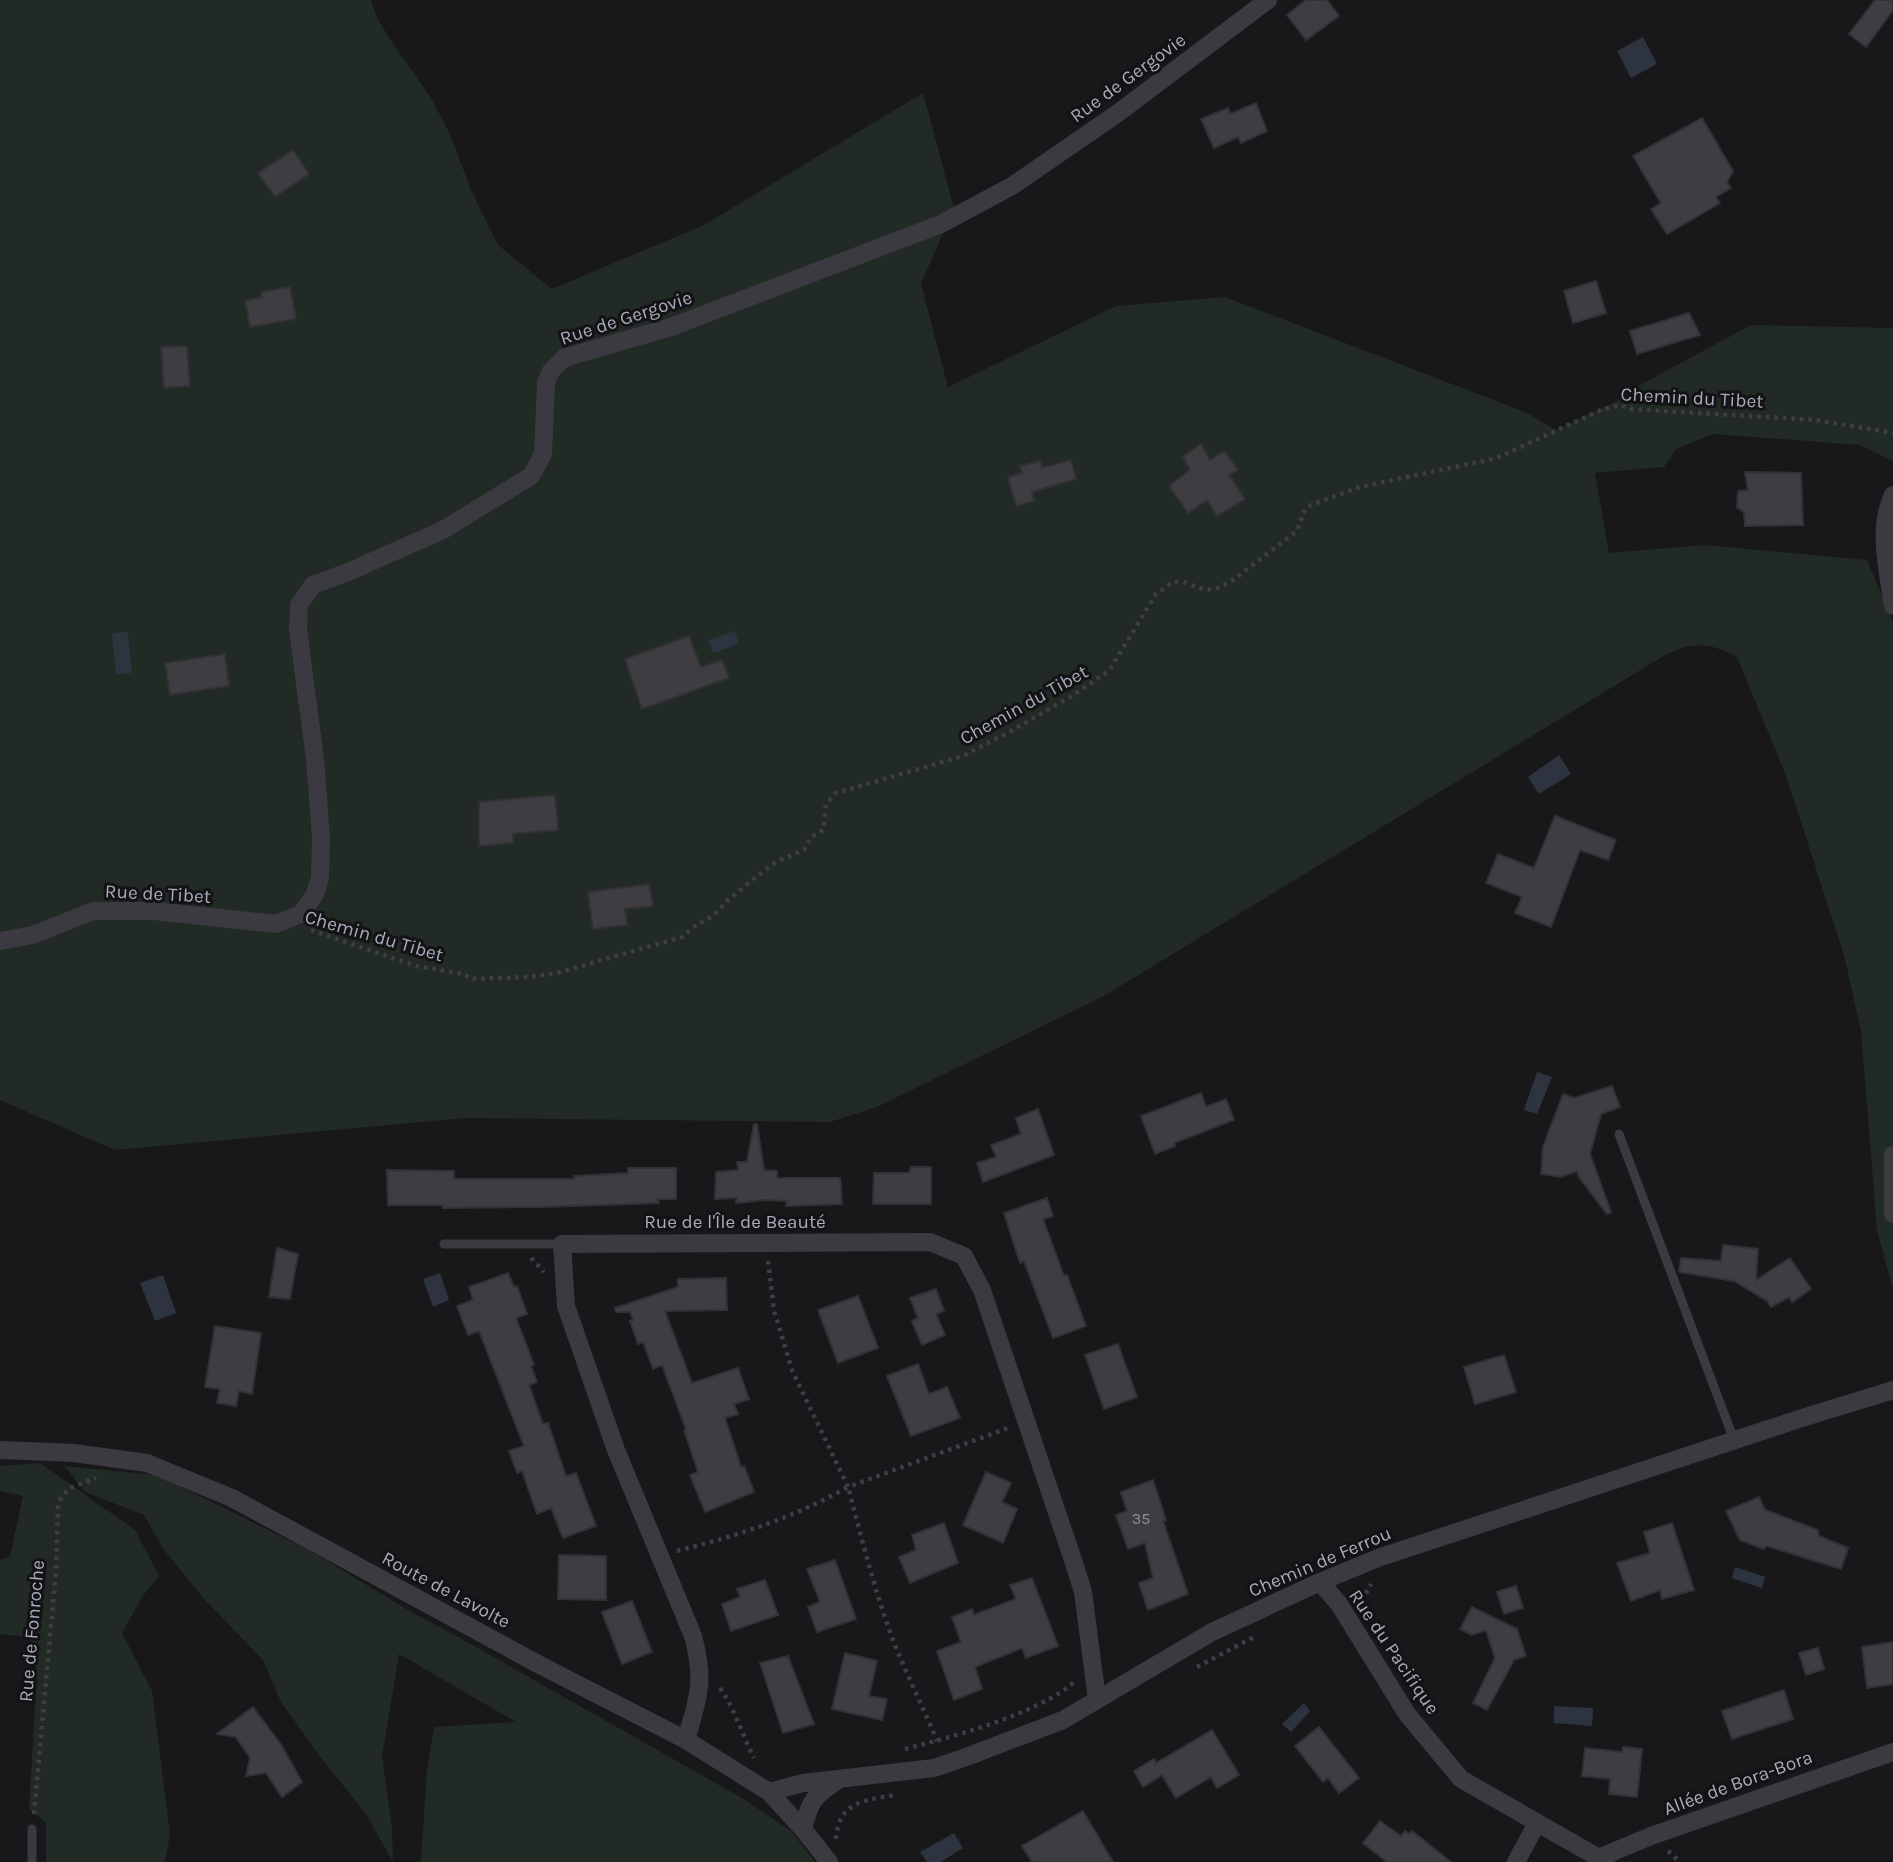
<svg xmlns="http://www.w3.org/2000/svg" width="1893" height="1862" viewBox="0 0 1893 1862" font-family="Karla,sans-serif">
<rect width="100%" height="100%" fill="#18181a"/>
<g fill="#212a24">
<path d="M0 0H371L377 18 392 42 431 98 450 134 471 190 498 245 552 289 704 225 923 93 954 208 921 284 948 387 1116 306 1225 297 1525 412 1556 430 1617 401 1627 392 1751 325 1893 328V461L1860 445 1713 434 1676 449 1664 467 1595 473 1609 553 1705 545 1867 560 1893 622V1290L1877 1230 1861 1031 1844 955 1785 773 1737 657C1705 640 1688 642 1657 660L1102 997 877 1107 830 1122 466 1118 115 1150 0 1100Z"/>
<path d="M40 1463 135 1530 159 1576 142 1597 122 1633 152 1691 170 1835 165 1862H46V1823L29 1809 37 1674 30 1637 0 1634V1560L10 1556 23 1496 0 1491V1466Z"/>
<path d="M65 1466 157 1475 309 1550 413 1613 453 1634 742 1798 791 1831 815 1862H421L427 1769 434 1727 516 1722 399 1654 382 1756 392 1827 393 1862 366 1814 321 1758 281 1702 263 1660 206 1601 164 1550 144 1515 85 1492Z"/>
</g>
<g fill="#2d333f">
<path d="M1643 37 1657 64 1631 78 1617 51Z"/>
<path d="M735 631 739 644 713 653 708 640Z"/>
<path d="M128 632 132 673 116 674 112 633Z"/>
<path d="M1559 755 1571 774 1539 794 1528 777Z"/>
<path d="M1537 1072 1552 1077 1537 1114 1524 1110Z"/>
<path d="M440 1273 449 1300 433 1307 423 1279Z"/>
<path d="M163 1275 176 1313 155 1321 140 1283Z"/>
<path d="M1735 1567 1765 1577 1762 1588 1732 1578Z"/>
<path d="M1304 1703 1310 1711 1291 1732 1282 1724Z"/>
<path d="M1554 1706 1593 1708 1592 1726 1554 1723Z"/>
<path d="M954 1833 963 1848 941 1862H927L920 1852Z"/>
</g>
<g fill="#3d3d42" stroke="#323136" stroke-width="2">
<path d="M1306 0H1327L1339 16 1306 40 1287 15Z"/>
<path d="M1875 0H1893V10L1866 47 1849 34Z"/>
<path d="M1256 103 1267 131 1241 143 1238 137 1214 148 1201 119 1228 108 1230 114Z"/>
<path d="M1702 118 1733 171 1727 182 1731 188 1716 197 1720 203 1667 234 1651 209 1661 203 1633 156Z"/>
<path d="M293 150 309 174 275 197 258 173Z"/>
<path d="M1596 281 1606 313 1573 323 1564 291Z"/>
<path d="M290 287 296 319 250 327 245 301 262 297 261 292Z"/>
<path d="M1689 313 1700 335 1637 354 1630 331Z"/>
<path d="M187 346 190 386 164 388 161 347Z"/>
<path d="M1201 444 1210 460 1224 451 1238 470 1229 475 1245 499 1217 516 1207 500 1188 513 1169 486 1190 470 1183 457Z"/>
<path d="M1071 460 1076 479 1032 492 1034 501 1016 506 1008 477 1022 473 1020 466 1040 461 1042 468Z"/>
<path d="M1745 472 1801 473 1803 525 1745 526 1744 512 1737 508 1738 491 1748 490Z"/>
<path d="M689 636 701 667 722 660 729 678 642 709 625 659Z"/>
<path d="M225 654 229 686 170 695 165 663Z"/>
<path d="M555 795 558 830 513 834V843L479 846V802Z"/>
<path d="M1555 816 1616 840 1608 860 1580 850 1551 927 1515 913 1522 897 1486 883 1498 854 1534 868Z"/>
<path d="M649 884 653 906 625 909 627 925 593 929 588 892Z"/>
<path d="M1612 1086 1620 1107 1601 1114 1590 1154 1611 1212 1607 1214 1579 1177 1577 1171 1561 1177 1541 1174 1543 1147 1563 1094 1574 1098Z"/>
<path d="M1201 1093 1206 1107 1226 1099 1234 1120 1174 1143 1175 1146 1155 1154 1141 1116Z"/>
<path d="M1038 1109 1054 1155 983 1182 977 1163 996 1157 991 1145 1021 1134 1016 1118Z"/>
<path d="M754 1124H757L764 1170 777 1171V1178H840L842 1204 786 1206 787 1201 765 1200 736 1203 737 1198 715 1199 716 1172 738 1170 737 1162H747Z"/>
<path d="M911 1167H931V1204H873L874 1173H909Z"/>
<path d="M628 1168H676V1199H658L659 1203 543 1207 443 1208V1205H388L387 1170 454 1171V1179H575L574 1176 628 1173Z"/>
<path d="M1047 1198 1053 1216 1043 1219 1064 1276 1067 1275 1086 1326 1053 1338 1024 1261 1020 1263 1004 1213Z"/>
<path d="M1723 1245 1758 1249 1756 1280 1790 1258 1811 1289 1792 1302 1789 1297 1771 1307 1767 1301 1734 1281 1679 1272 1681 1258 1721 1261Z"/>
<path d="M277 1248 298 1254 290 1299 269 1297Z"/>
<path d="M508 1273 514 1287 517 1286 527 1314 516 1318 534 1365 531 1366 537 1382 529 1385 543 1424 548 1423 566 1476 576 1473 596 1526 563 1538 551 1508 537 1514 522 1471 517 1473 509 1451 524 1446 479 1331 468 1335 457 1306 473 1300 469 1287Z"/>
<path d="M726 1278 727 1310 665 1311 692 1383 738 1368 749 1399 734 1404 738 1414 725 1418 741 1467 744 1466 754 1492 705 1512 690 1475 698 1472 684 1430 686 1429 662 1365 653 1369 643 1342 638 1344 630 1321 633 1320 630 1312H616L615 1308 678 1287V1279Z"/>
<path d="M936 1289 944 1311 936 1314 945 1335 922 1345 912 1321 918 1318 910 1298Z"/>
<path d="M858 1296 878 1348 838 1363 818 1310Z"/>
<path d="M215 1326 261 1333 252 1394 239 1391 236 1406 217 1403 220 1389 205 1387Z"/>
<path d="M1118 1344 1137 1397 1104 1409 1085 1355Z"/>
<path d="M1504 1355 1516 1392 1475 1404 1464 1367Z"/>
<path d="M918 1364 929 1394 947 1387 960 1418 911 1436 887 1376Z"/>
<path d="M986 1472 1011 1483 1002 1502 1017 1509 1003 1543 963 1525Z"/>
<path d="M1153 1480 1166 1520 1163 1521 1188 1594 1148 1610 1139 1583 1153 1578 1145 1543 1128 1549 1116 1515 1127 1511 1121 1492Z"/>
<path d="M1759 1497 1765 1510 1818 1530 1819 1536 1848 1548 1841 1569 1767 1546 1763 1549 1740 1540 1726 1511Z"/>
<path d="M944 1523 958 1563 910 1583 899 1557 916 1550 912 1535Z"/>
<path d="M1672 1523 1694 1590 1662 1599 1660 1590 1631 1601 1617 1563 1650 1553 1644 1532Z"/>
<path d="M559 1555 606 1556V1600L558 1599Z"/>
<path d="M835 1560 856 1619 817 1632 808 1607 820 1602 807 1569Z"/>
<path d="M1032 1578 1058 1646 1026 1658 1022 1648 975 1667 982 1689 954 1700 937 1651 961 1642 952 1617 972 1609 974 1615 1016 1599 1010 1585Z"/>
<path d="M765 1580 778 1615 731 1631 722 1604 740 1597 737 1589Z"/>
<path d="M1516 1586 1523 1608 1504 1614 1497 1592Z"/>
<path d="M632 1601 652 1652 622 1664 602 1612Z"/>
<path d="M1472 1607 1517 1629 1526 1656 1514 1660 1487 1710 1473 1703 1495 1658 1486 1630 1472 1635 1460 1629Z"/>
<path d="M1893 1642V1684L1867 1688 1862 1647Z"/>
<path d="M1818 1648 1824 1669 1806 1675 1799 1653Z"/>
<path d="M845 1653 877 1661 869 1696 887 1699 882 1720 832 1709Z"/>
<path d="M788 1656 814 1724 783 1733 760 1663Z"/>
<path d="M1784 1690 1793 1719 1732 1739 1722 1711Z"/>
<path d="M253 1707 282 1746 302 1782 282 1797 266 1773 246 1776 250 1758 236 1737 217 1734Z"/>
<path d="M1319 1727 1359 1778 1339 1793 1328 1778 1323 1782 1295 1746Z"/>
<path d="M1212 1730 1239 1775 1217 1788 1211 1777 1176 1798 1162 1775 1143 1787 1134 1771 1154 1759 1156 1763Z"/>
<path d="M1623 1747 1642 1749 1637 1797 1609 1794 1610 1779 1582 1776 1585 1748 1622 1752Z"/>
<path d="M1083 1811 1113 1862H1032L1022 1846Z"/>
<path d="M1380 1821 1401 1836 1405 1831 1410 1834 1412 1831 1451 1862H1387L1363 1843Z"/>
</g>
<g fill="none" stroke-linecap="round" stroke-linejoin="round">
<g stroke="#3e3f46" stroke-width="4.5" stroke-dasharray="3.5 5" stroke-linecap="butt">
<path d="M311 930 416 966 464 974 471 979 528 977 557 973 682 937 696 925 713 916 727 901 762 872 776 862 804 850 811 837 823 830 826 804 836 793 963 756 1011 731 1070 697 1109 671 1156 594 1173 582H1183L1205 590 1218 588 1233 580 1297 531 1305 509 1311 505 1360 487 1497 458 1601 410 1620 405 1632 409 1816 420 1893 433"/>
<path d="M531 1258 544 1272"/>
<path d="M768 1261 774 1310 792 1370 848 1487 1008 1428"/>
<path d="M677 1551C737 1536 795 1517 848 1487 861 1535 873 1585 890 1632 904 1670 922 1704 937 1741"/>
<path d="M1362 1601 1371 1584"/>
<path d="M1197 1667 1254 1637"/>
<path d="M720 1688C735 1709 742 1735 754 1758"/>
<path d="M905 1749C952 1737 1038 1714 1074 1682"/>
<path d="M34 1814 56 1570 58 1508 61 1498 70 1488 96 1478"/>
<path d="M836 1839C839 1801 863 1801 894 1795"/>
<path d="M1668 1851 1680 1862"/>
</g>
<g stroke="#3b3a41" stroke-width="9">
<path d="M1619 1134 1734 1440"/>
<path d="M444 1244H562"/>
<path d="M32 1862V1829"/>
</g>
<g stroke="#3b3a41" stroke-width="18">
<path d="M1893 495C1877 527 1888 572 1893 606"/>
<path d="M0 941 33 935 93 911H154L276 924 301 914 315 894 320 878 321 837 315 759 298 629 299 605 313 585 348 572 443 530 531 476 543 454 546 382 551 371 564 358 671 327 941 224 1012 186 1118 113 1268 0"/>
<path d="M1893 1155V1214"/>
<path d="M0 1450 74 1453 147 1463 232 1498 538 1664 686 1740 769 1792 803 1829 829 1862"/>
<path d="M1320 1582 1339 1604 1407 1714 1461 1779 1606 1862"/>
<path d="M686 1740C699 1695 705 1682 693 1636L616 1450 566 1306 562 1244 930 1242 964 1256 982 1290 1075 1566 1083 1592 1097 1699"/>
<path d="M769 1792 803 1783 934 1768 969 1756 1063 1720 1212 1632 1320 1582 1378 1558 1802 1418 1893 1390"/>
<path d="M803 1829C810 1800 814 1796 838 1780"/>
<path d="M1598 1858 1651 1836 1893 1752"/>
<path d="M1516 1862 1537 1823"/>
</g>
</g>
<g text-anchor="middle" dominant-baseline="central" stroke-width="6" stroke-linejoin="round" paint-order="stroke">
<g font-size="16" fill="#8e909c">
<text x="1141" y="1518">35</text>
</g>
<g font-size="19" fill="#a9abba" stroke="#131315">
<text transform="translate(1128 78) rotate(-36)">Rue de Gergovie</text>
<text transform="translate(626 318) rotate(-18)">Rue de Gergovie</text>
<text transform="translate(1692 398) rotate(3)">Chemin du Tibet</text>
<text transform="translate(1024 705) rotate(-29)">Chemin du Tibet</text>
<text transform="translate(158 894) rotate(3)">Rue de Tibet</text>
<text transform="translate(374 936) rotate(16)">Chemin du Tibet</text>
<text x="735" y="1222">Rue de l'Île de Beauté</text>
<text transform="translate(1320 1562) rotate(-23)">Chemin de Ferrou</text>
<text transform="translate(446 1590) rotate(28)">Route de Lavolte</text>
<text transform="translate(32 1631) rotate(-85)">Rue de Fonroche</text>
<text transform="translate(1394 1652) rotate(56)">Rue du Pacifique</text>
<text transform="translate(1738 1783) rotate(-20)">Allée de Bora-Bora</text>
</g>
</g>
</svg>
